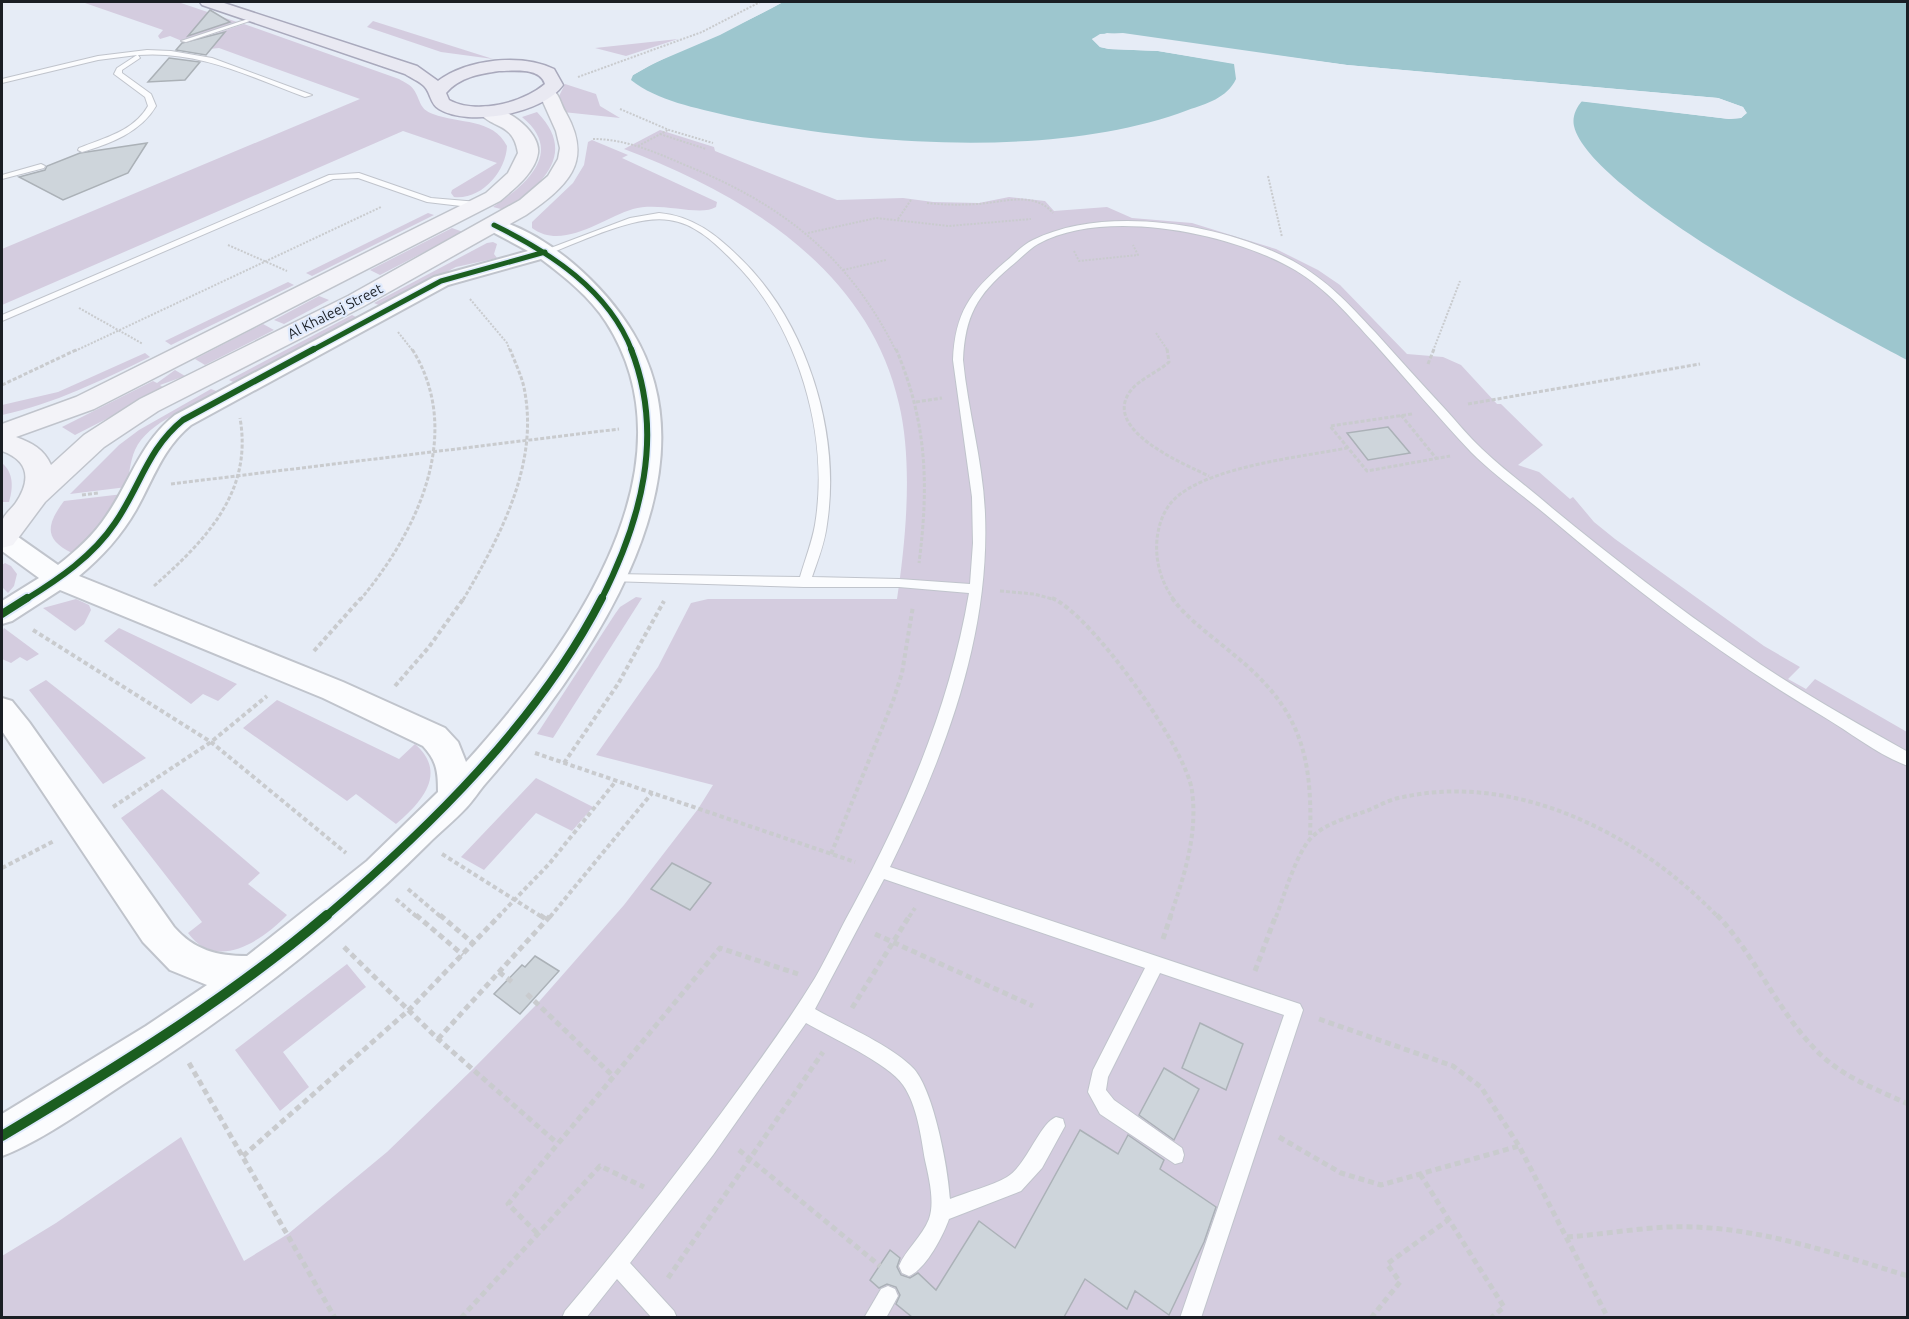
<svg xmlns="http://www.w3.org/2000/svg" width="1909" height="1319" viewBox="0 0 1909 1319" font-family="Ubuntu,sans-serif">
<rect width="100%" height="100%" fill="#e6ecf6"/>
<g fill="#d4ccdf">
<path d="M82 2H178L237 22 182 41 170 36 160 39 158 36 163 30Z"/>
<path d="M373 21 493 59 441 52 367 27Z"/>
<path d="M244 24 399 79C404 82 411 85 414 90 421 101 419 109 433 114 459 124 493 118 507 146 506 171 482 200 454 197L451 193 452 190 497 163 403 131 2 305V249L360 99 219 48 190 51 187 43Z"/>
<path d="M678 39 626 56 595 48Z"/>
<path d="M565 84 596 94 600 106 620 118 563 112 558 98Z"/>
<path d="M537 112C578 154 542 185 505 210L493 207C526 185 565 152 522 117Z"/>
<path d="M660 130 714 147 715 151 837 200 903 198 933 202 979 203 1009 197 1045 201 1054 211 1107 207 1132 218 1192 223 1276 249 1318 270 1340 285 1407 354 1443 357 1461 365 1497 404H1501L1543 445 1518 465 1539 472 1570 499 1573 497 1594 522 1615 539 1764 646 1800 667 1788 679 1806 689 1815 679 1907 732V1317L2 1318V1256L56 1223 181 1137 244 1261 288 1234 387 1152 473 1069 537 1004 624 905 698 809 713 785 596 755 658 667 691 603 708 599H897C906 540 913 462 899 404 869 270 744 194 624 149Z"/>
<path d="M592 140 628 155 622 158 717 202 716 207C700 217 660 201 633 209 603 218 563 251 532 228V222L573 183 584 165 588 142Z"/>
<path d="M428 213 434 215 312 276 306 273Z"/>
<path d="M452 228 463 232 380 275 370 270Z"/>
<path d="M493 242 497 244 494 254 497 258 456 267 381 306 374 303 487 243Z"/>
<path d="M288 282 294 285 171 345 165 341Z"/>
<path d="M319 296 329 300 284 324 274 320Z"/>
<path d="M352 315 358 318 235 383 229 380Z"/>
<path d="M263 324 274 330 205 365 195 359Z"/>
<path d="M145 353 150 357C102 380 54 404 2 415V405L58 392Z"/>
<path d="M175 370 185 376 160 385 165 389 75 435 62 427 153 381 157 383Z"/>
<path d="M211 389 219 392C193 407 148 421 135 450 130 461 129 476 127 487L70 494 119 445 139 430Z"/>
<path d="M2 463C14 473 13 488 9 502H2Z"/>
<path d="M123 494 90 538 72 553C43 539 47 524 64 501Z"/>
<path d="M5 563 11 566 17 574 14 586 8 593 2 587V565Z"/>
<path d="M636 597 642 598 553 738 537 734 615 614 620 607Z"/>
<path d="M76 599 89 605 91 610 84 624 75 631 43 608Z"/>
<path d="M4 628 39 654 27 661 20 657 11 663 2 659V632Z"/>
<path d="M119 628 237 684 218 701 203 694 191 704 104 641Z"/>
<path d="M46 680 146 758 103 784 29 690Z"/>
<path d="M277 700 399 759 415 744C448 773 422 802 396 824L356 794 347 801 243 728Z"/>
<path d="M536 778 593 807 572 831 536 813 484 870 461 857Z"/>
<path d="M162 789 260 873 248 884 287 915C262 941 216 972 188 933L202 922 121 818Z"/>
<path d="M347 964 366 987 283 1052 309 1087 280 1111 235 1050Z"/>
</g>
<path fill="#9dc6ce" d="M783 2H1907V360C1843 326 1589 192 1574 126 1572 117 1576 108 1582 101L1729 119 1741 118 1746 113 1743 107 1718 98 1347 65 1107 33 1092 39 1100 47 1109 49 1158 51 1234 64 1236 79C1227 98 1206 104 1188 110 1059 159 862 146 729 116 697 108 657 101 631 80L633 75C681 47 734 30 783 2Z"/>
<g fill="#e6ecf6">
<path d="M777 2H783L720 35 652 64 628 78 631 72 650 61 718 32Z"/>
<path d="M1123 33 1347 65 1718 98 1743 107 1747 113 1741 118 1729 119 1578 101 1582 98 1729 116 1743 112 1730 104 1717 101 1347 68 1123 36H1108L1095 40 1110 46 1158 48 1235 61 1238 64 1158 51 1109 49 1100 47 1092 39 1100 34Z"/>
</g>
<g fill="#ced5db" stroke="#abb1b7" stroke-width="1.5">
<path d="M210 10 230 22 188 36Z"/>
<path d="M225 32 206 55 176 50 182 43Z"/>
<path d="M169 58 200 62 185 80 148 82Z"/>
<path d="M147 143 128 173 63 200 19 177 45 170 47 166 80 153Z"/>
<path d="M1388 427 1410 453 1368 460 1347 433Z"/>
<path d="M672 863 711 883 690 910 651 889Z"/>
<path d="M535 956 559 971 520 1014 494 994 522 965 525 967Z"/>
<path d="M1200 1023 1243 1044 1226 1090 1182 1068Z"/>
<path d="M1164 1068 1199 1089 1174 1140 1139 1115Z"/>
<path d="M1080 1130 1118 1154 1128 1135 1164 1160 1160 1169 1216 1207 1204 1242 1169 1315 1135 1291 1127 1309 1085 1279 1064 1317H912L896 1304 900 1295 896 1287 887 1284 879 1288 870 1280 890 1250 900 1258 897 1267 901 1275 910 1278 918 1273 936 1290 979 1221 1015 1248Z"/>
</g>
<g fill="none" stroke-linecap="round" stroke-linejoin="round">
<defs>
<g id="service">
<path d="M254 17 259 18 186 42 181 41Z"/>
<path d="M147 50 171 51 212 58 312 95 305 97C251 77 198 50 138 55L140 58 122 70V73L151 94 156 106C141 132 110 144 82 152L78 150 79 148C104 138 134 131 148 106L145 97 114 74 117 68 137 55 98 60 2 83V79L98 56Z"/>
<path d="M41 164 45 166 44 168 2 179V175Z"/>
<path d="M359 173 431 198 478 202 482 205 478 208 427 202 358 178 333 179 2 321V315L329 175Z"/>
<path d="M659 213C693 216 717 235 741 259 807 323 841 433 827 524 825 542 818 560 812 577L899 579 970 584 973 543 972 497 953 360C955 313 970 292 1005 262 1014 255 1022 245 1033 240 1106 204 1224 224 1293 261 1328 281 1348 303 1375 332 1398 358 1421 383 1445 409 1457 422 1469 437 1482 449 1504 470 1529 488 1552 508 1613 558 1676 607 1741 651 1794 688 1851 720 1908 752V766C1878 755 1851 733 1824 717 1727 660 1636 591 1550 518 1524 496 1495 476 1471 452 1438 417 1406 379 1374 343 1349 316 1327 289 1295 270 1232 233 1105 207 1038 244 1028 250 1019 260 1010 267 977 295 965 316 963 360 968 412 983 461 985 514 990 638 944 757 890 867L1300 1004 1303 1010 1201 1318H1180L1284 1015 1160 973 1108 1077 1106 1090 1114 1100 1182 1148 1184 1155 1182 1162 1175 1164 1100 1114 1088 1092 1093 1070 1145 968 884 879 815 1009C843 1025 893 1046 914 1069 934 1092 948 1168 950 1199 967 1192 992 1186 1007 1177 1027 1165 1039 1124 1056 1117L1063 1119 1065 1126 1042 1168 1021 1191 949 1219C943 1236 926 1269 909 1276L902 1273 899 1266C906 1249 922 1237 929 1219 935 1202 929 1178 925 1160 921 1136 917 1105 903 1085 888 1063 830 1037 806 1023L713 1155 630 1263 674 1311 677 1318H652L617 1279 586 1318H562L565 1311C620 1246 672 1180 722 1112 754 1068 787 1024 815 978 829 954 840 929 853 906 907 806 950 705 969 593L899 587H804L609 581 607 578 609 575 613 574 800 577C805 560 812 542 815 525 830 435 798 325 733 261 716 244 695 223 669 220 636 214 580 242 548 254L540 252 630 218Z"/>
<path d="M888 1286 895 1289 898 1296 886 1318H864L881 1289Z"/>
</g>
<path id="minor" d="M494 219C548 233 605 286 633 333 722 481 581 674 486 783 479 791 473 801 466 808 455 820 440 832 428 844 340 932 241 1008 136 1076 98 1100 43 1141 2 1156V1114L146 1026 207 985 170 970 143 942 2 731V698L12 701 29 722 174 927C194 950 217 956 247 956L367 861 438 792C438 772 437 761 423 746L323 698 60 590 12 621 2 624V601L39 578 2 551V529L11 532 58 565C76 551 94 535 107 515 131 480 140 443 175 415L434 277 528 251 487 229 485 225 487 221ZM541 259C565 277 590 297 606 322 701 470 564 654 466 762L458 742 445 728 343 682 79 576C102 557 121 536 136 510 154 478 162 449 191 425L448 285Z"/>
<path id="secondary" d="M548 88C559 90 560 103 566 113 594 163 567 186 526 215L364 306 158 411 104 447 45 502 13 545 2 548C2 540 0 526 3 519 5 514 11 509 15 504 31 481 30 461 2 451V424L76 397 486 193 508 173 518 153C513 121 492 130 478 111L481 107C500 102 541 130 538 153 535 173 514 189 500 201L94 409 16 437C32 443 44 449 51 465L84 435 140 399 348 296 520 200 548 176 558 159 560 148 556 131 539 93Z"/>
<path id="primary" d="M200 2H221L417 66 438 81C467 59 521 53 554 69L563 85C543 114 468 127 439 109 430 104 431 93 424 86 419 81 411 78 405 74L202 5ZM499 71C513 71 540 67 545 84 522 103 477 115 449 100L446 93C460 77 479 74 499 71Z"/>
</defs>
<use href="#service" stroke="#c0c4cc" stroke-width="2"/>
<use href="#minor" stroke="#c0c4cc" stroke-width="4"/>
<use href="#secondary" stroke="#c0c4cc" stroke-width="3"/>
<use href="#primary" stroke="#a9a9bc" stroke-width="3"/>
<g stroke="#c9cbce" stroke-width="2" stroke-dasharray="2 1.5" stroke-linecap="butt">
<path d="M578 77 702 32 760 2"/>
<path d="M620 109 669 130 713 143"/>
<path d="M660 134 706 149"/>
<path d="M593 139C626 139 655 152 685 165 782 204 849 256 896 351"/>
<path d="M638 146 668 130"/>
<path d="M1268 176 1282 237"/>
<path d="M927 203C944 205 961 205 978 204 1004 202 1034 191 1053 213"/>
<path d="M898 219 911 200"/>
<path d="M808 233 876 218 949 226 1031 219"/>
<path d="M228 245 287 271"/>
<path d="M1074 251 1079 261 1138 255 1133 245"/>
<path d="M843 270 886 260"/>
<path d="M470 299 507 343 510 351"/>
<path d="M79 308 143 344"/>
<path d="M398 332 413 351"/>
<path d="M1156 333 1168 351"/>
<path d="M75 351 381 207"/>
<path d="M1433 351 1460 281"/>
</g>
<g stroke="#c9cbce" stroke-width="3" stroke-dasharray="4 2" stroke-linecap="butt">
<path d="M896 349C927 422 929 485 919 563"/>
<path d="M1167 349 1169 362C1157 373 1138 379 1129 393 1104 431 1184 464 1209 476"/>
<path d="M1428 364 1434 349"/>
<path d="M2 385 78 349"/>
<path d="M916 402 942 398"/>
<path d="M1468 404 1700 364"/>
<path d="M1412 414 1330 426 1367 471 1450 456"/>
<path d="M1401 415 1436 458"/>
<path d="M171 484 619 429"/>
<path d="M82 495 98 493"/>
<path d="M154 586C206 540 253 492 240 418"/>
<path d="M1000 591 1034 594 1056 600"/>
<path d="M360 600C417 532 465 433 412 349"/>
<path d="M463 600C499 538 538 467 525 393 523 378 515 363 510 349"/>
<path d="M1174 600C1161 582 1155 561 1157 539 1159 522 1165 506 1179 495 1216 466 1300 457 1347 448"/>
</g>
<g stroke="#c9cbce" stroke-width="4" stroke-dasharray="4.5 3" stroke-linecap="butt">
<path d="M1052 598C1091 614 1187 749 1192 791 1198 834 1184 877 1170 917"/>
<path d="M1172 598C1188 620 1213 637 1233 654 1300 708 1313 754 1310 838"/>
<path d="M33 630 211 742 346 853"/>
<path d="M314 651 361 598"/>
<path d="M395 686 429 647 464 598"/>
<path d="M535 753 855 862"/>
<path d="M564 763 618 684 664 601"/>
<path d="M113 807 211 742 267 696"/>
<path d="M442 854 542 917"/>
<path d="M831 854 893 701 902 673 913 606"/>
<path d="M2 868 54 841"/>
<path d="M408 889 441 917"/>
<path d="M396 899 417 917"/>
<path d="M498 917 549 864 616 781"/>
<path d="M550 917 652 793"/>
<path d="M909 917 915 908"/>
<path d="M1276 917C1284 896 1296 854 1311 838 1325 823 1350 817 1369 810 1380 805 1391 799 1403 797 1518 772 1640 835 1718 917"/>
</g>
<g stroke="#c9cbce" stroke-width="5" stroke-dasharray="6 4" stroke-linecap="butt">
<path d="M416 915 463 955"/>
<path d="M440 915 474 944"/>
<path d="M540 915 547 920"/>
<path d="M1717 915C1757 957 1778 1014 1821 1055 1845 1078 1878 1090 1908 1104"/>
<path d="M875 934 1033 1006"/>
<path d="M1163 939 1171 915"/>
<path d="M344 947 438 1039 557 1143"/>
<path d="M1255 971 1276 915"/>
<path d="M499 972 512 982"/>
<path d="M527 994 613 1076"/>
<path d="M852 1008 910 915"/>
<path d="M1319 1019 1453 1066 1481 1087 1519 1146 1608 1318"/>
<path d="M438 1039 551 915"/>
<path d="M189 1063 335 1318"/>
<path d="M1279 1137 1341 1173 1381 1185 1519 1146"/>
<path d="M739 1150 880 1266"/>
<path d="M243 1156 410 1009 500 915"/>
<path d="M1420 1174 1504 1307 1491 1318"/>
<path d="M537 1233 508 1204 720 948 798 974"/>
<path d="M1567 1237C1609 1234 1653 1225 1695 1227 1768 1230 1839 1255 1908 1276"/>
<path d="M668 1278 823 1052"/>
<path d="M461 1318 600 1166 644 1187"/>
<path d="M1371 1318 1400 1282 1387 1264 1448 1220"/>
</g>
<use href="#service" fill="#fbfcfe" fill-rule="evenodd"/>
<use href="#minor" fill="#fbfcfe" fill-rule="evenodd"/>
<use href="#secondary" fill="#f3f3f8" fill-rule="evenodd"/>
<use href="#primary" fill="#e9e9f2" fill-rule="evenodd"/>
<defs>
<g id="cycleway-far3">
<path d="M494 225C549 252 609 290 632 351"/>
<path d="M311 351 441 281 545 252"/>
</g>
<g id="cycleway-far2">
<path d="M25 600C59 579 93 556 115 523 140 487 148 448 183 420L314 349"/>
<path d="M601 600C641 521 665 435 631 349"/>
</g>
<g id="cycleway-far1">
<path d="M2 614 27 598"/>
<path d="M325 917C428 829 539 721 602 598"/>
</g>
<path id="cycleway" d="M2 1136C114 1069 227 1000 327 915"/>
</defs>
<use href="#cycleway-far3" stroke="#dfeafd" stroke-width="8"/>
<use href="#cycleway-far2" stroke="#dfeafd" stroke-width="9"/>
<use href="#cycleway-far1" stroke="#dfeafd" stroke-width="12"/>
<use href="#cycleway" stroke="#dfeafd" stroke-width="14"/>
<use href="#cycleway-far3" stroke="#1b5e20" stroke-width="5"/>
<use href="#cycleway-far2" stroke="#1b5e20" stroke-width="6"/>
<use href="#cycleway-far1" stroke="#1b5e20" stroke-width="8"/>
<use href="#cycleway" stroke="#1b5e20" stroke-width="10"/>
</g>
<g text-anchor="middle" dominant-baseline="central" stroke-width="4.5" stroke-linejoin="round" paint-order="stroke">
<g font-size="14" fill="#1a1e24" stroke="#dfeafd">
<text transform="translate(335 311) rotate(-27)">Al Khaleej Street</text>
</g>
</g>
<rect width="1909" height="1319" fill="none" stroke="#1a1e24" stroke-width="6"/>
</svg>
